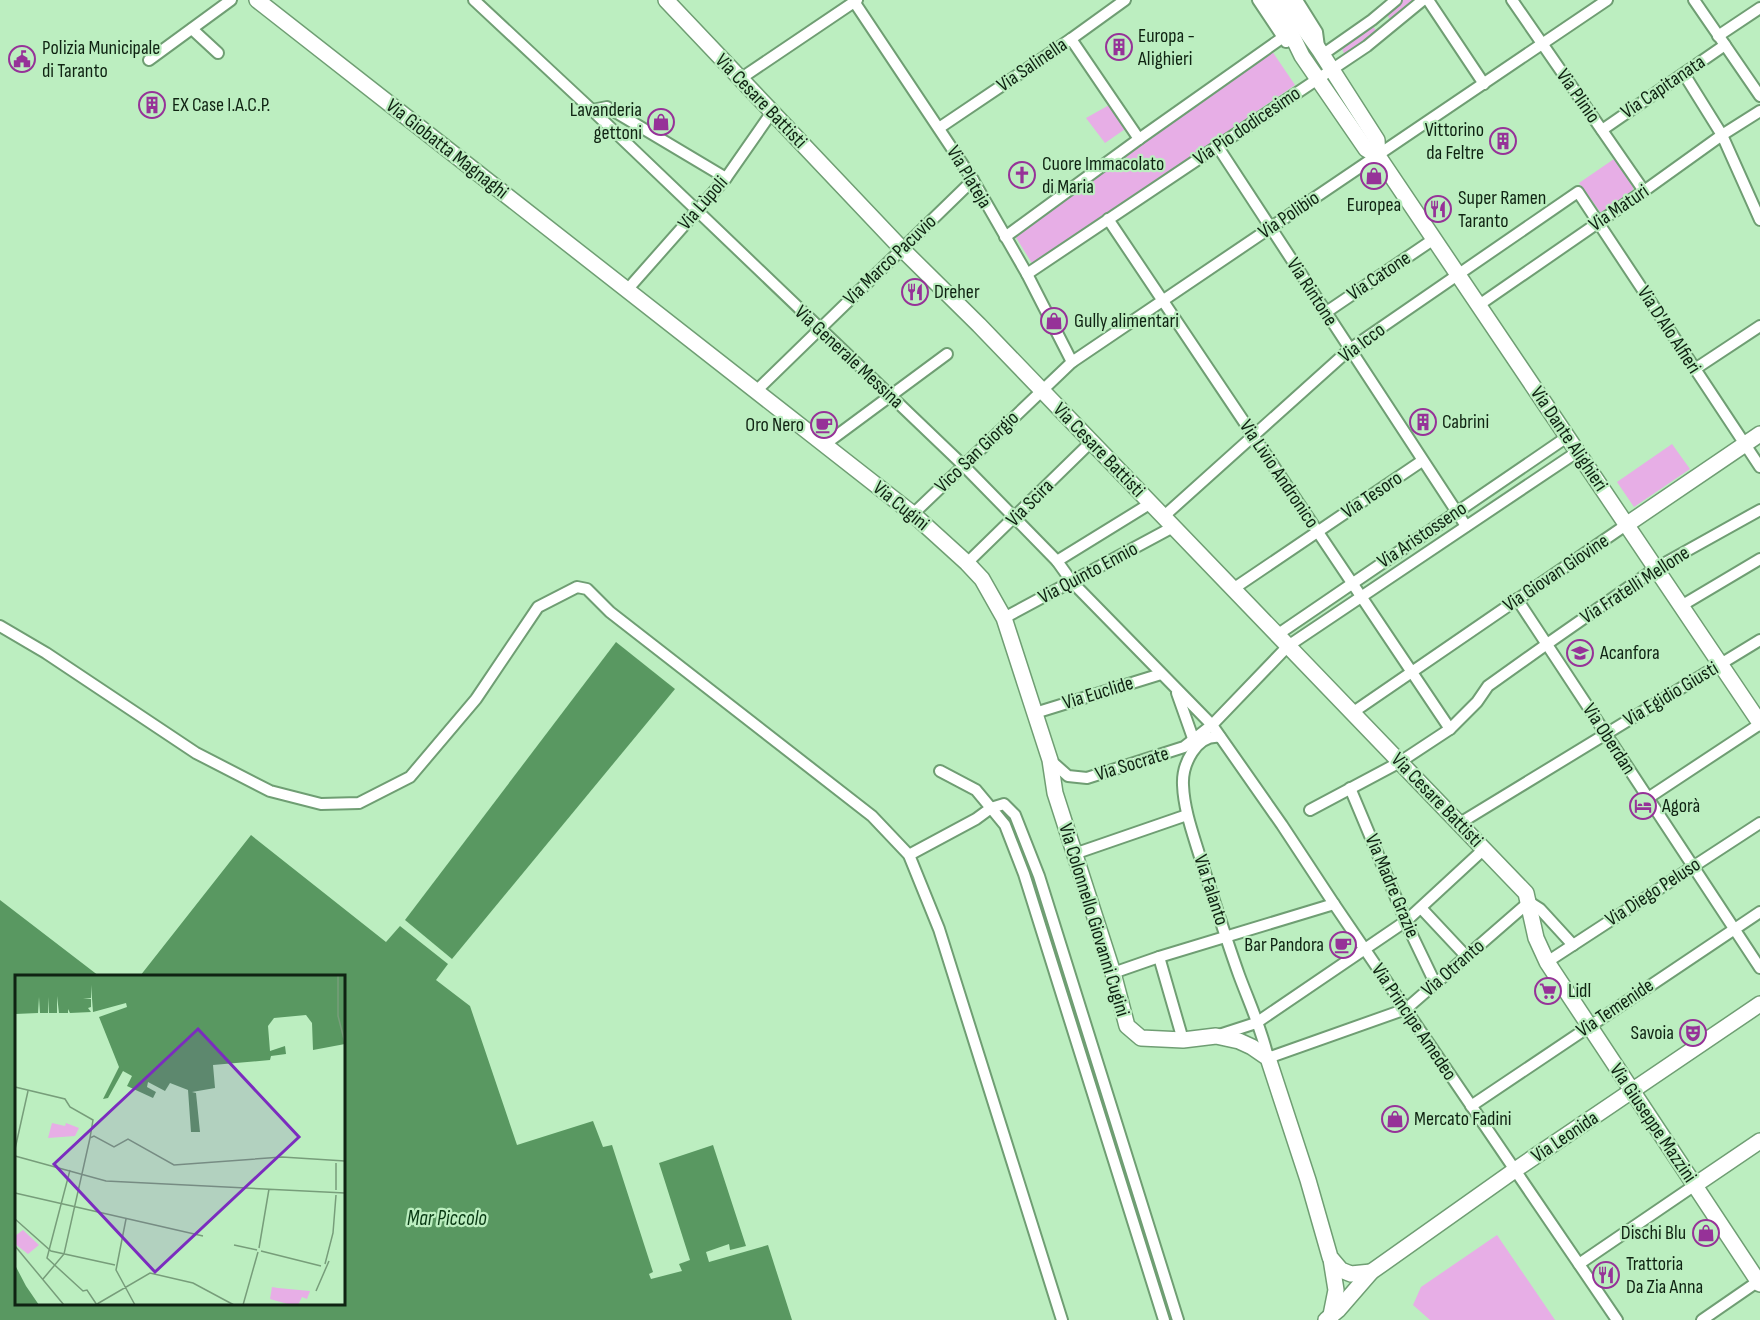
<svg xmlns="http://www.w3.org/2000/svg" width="1760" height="1320" viewBox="0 0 1760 1320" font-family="'Sofia Sans Condensed',sans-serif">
<rect width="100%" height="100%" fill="#bceec0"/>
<g fill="#e7aee6">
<path d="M1402 0H1417L1390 21 1387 13Z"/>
<path d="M1372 25 1377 32 1345 56 1341 46Z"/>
<path d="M1272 51 1295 85 1033 265 1015 236Z"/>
<path d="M1111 104 1128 127 1105 143 1086 118Z"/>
<path d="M1614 159 1633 187V190L1601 213 1579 183Z"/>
<path d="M1672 444 1690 469 1634 507 1617 482Z"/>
<path d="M1497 1235 1555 1320H1430L1413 1305 1421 1287Z"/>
</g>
<g fill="#599861">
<path d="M616 642 675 689 452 959 405 920Z"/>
<path d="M251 835 386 942 400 926 448 964 436 980 470 1006 517 1145 593 1121 603 1147 612 1145 653 1272 649 1274 651 1279 682 1271 679 1264 690 1260 659 1163 713 1145 746 1246 730 1250 729 1244 706 1252 709 1262 768 1245 792 1320H0V900L99 976H16V1304H344V976H140Z"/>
</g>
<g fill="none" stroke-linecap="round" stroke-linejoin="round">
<defs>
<g id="street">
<path d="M474 0 592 110 964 466 1057 561 1072 582 1212 725 1282 825 1334 904 1617 1320"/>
<path d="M853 0 973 180 1027 274 1072 362"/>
<path d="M1258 0 1286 42"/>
<path d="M1297 0 1317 32 1319 47"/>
<path d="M1428 0 1484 84"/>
<path d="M1512 0 1644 191"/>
<path d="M1694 0 1760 96"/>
<path d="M192 29 218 53"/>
<path d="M1718 36 1760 8"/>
<path d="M1071 39 1139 139"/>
<path d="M1322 55 1372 20 1396 0"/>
<path d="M149 60 231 0"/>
<path d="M1684 74 1722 135 1760 220"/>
<path d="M740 79 857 0"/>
<path d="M592 110 607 107 726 178"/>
<path d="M939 128 1071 39 1125 0"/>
<path d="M1602 130 1725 45"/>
<path d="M1218 147 1466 526"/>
<path d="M1108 219 1450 729"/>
<path d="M1005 237 1139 139 1282 38"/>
<path d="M1027 274 1367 46 1423 0"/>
<path d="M627 290 726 178 772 112"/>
<path d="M1479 305 1644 191 1722 135 1760 111"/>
<path d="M1325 313 1434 239"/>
<path d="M1695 369 1760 326"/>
<path d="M756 391 973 180"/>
<path d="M824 445 947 354"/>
<path d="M913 514 1072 362 1607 0"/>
<path d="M1163 517 1350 349 1578 192 1760 467"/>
<path d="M1057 561 1151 503"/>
<path d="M967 563 1091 442"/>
<path d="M1233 589 1422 461"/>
<path d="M1517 599 1760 968"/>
<path d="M1681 606 1760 559"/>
<path d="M1004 618 1173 527"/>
<path d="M0 626 46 653 196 753 270 791 321 804 359 803 410 777 476 699 538 607 577 587 587 589 610 612 872 816 909 855 939 929 1062 1320"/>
<path d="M1277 635 1567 437"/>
<path d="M1177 693 1194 741"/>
<path d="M1035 713 1161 674"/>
<path d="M1352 713 1626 525"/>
<path d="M1220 737C1196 734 1182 765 1183 785 1184 810 1193 834 1200 857 1213 897 1225 936 1239 975 1249 1002 1262 1030 1268 1058L1406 1009 1529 902 1540 909 1573 945"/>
<path d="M1050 760 1068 776 1087 778 1184 747 1212 725 1288 646 1577 452"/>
<path d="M1350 788 1410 931 1435 983"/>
<path d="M1648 798 1760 724"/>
<path d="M1310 810 1400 762 1450 729 1477 702 1488 686 1547 644 1656 568 1760 510"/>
<path d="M1460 823 1760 640"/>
<path d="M1074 854 1187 815"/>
<path d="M909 855 976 819 991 808 976 790 940 771"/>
<path d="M1421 908 1466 956"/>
<path d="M1159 957 1183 1040"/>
<path d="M1547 962 1760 823"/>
<path d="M1113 973 1159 957 1334 904"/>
<path d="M1219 1035 1256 1023 1406 921 1484 849"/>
<path d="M1471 1106 1760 912"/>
<path d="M1579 1264 1695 1185"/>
<path d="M1164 1320 1024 874 1005 825 991 808 1004 804 1015 815 1039 876 1178 1320"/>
<path d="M1702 1320 1760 1280"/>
</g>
<g id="secondary">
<path d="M257 0 913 514 967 563 982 579 1004 618 1050 760 1055 793 1113 973 1127 1026 1141 1038 1183 1040 1216 1036 1239 1041 1252 1047 1268 1058 1308 1180 1330 1257 1341 1270 1351 1274 1371 1272"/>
<path d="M666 0 901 248 979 325 1526 893 1536 938 1547 962 1760 1284"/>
<path d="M1271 0 1286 23 1302 56 1366 149 1378 156 1760 723"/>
<path d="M1284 0 1320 51 1377 140 1378 156"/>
<path d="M1626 525 1760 434"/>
<path d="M1695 1185 1760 1141"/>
<path d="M1331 1259 1336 1290 1331 1315"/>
<path d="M1326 1320 1338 1310 1371 1272 1515 1170 1760 1004"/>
</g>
</defs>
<use href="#street" stroke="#6f9e73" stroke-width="14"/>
<use href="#secondary" stroke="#6f9e73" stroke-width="18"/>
<use href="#street" stroke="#fff" stroke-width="10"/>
<use href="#secondary" stroke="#fff" stroke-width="15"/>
</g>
<defs>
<symbol id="building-ring" viewBox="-11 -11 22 22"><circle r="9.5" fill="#bceec0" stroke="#963298" stroke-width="1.5"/><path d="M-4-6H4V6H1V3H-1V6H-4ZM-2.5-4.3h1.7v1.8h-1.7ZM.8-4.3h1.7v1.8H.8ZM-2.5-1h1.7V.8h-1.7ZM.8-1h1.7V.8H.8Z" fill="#963298"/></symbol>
<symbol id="civic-ring" viewBox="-11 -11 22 22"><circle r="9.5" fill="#bceec0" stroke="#963298" stroke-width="1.5"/><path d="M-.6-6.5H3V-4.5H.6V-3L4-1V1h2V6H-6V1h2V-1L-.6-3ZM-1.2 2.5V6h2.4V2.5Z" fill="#963298"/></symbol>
<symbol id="shop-ring" viewBox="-11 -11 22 22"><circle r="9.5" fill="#bceec0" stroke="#963298" stroke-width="1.5"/><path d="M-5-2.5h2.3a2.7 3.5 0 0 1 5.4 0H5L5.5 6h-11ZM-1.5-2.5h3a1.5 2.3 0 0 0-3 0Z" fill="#963298"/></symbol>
<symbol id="church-ring" viewBox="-11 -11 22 22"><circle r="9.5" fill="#bceec0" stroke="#963298" stroke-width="1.5"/><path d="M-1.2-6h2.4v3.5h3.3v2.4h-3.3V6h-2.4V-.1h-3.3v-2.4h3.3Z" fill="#963298"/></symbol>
<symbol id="restaurant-ring" viewBox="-11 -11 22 22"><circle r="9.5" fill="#bceec0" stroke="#963298" stroke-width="1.5"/><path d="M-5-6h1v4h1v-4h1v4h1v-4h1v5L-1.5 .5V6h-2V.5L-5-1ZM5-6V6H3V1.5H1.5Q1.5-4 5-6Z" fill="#963298"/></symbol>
<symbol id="cafe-ring" viewBox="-11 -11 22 22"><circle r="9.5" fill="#bceec0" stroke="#963298" stroke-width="1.5"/><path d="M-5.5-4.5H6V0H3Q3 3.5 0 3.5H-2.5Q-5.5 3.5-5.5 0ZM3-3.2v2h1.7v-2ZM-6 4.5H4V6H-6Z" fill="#963298"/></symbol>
<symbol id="school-ring" viewBox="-11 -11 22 22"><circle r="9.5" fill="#bceec0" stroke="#963298" stroke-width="1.5"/><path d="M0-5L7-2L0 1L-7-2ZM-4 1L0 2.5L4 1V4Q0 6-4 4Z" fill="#963298"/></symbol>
<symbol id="hotel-ring" viewBox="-11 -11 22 22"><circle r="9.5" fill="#bceec0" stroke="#963298" stroke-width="1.5"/><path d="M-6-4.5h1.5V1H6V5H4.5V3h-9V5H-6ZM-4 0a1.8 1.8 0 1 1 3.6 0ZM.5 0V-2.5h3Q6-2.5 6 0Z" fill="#963298"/></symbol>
<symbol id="supermarket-ring" viewBox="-11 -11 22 22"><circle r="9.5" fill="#bceec0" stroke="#963298" stroke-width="1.5"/><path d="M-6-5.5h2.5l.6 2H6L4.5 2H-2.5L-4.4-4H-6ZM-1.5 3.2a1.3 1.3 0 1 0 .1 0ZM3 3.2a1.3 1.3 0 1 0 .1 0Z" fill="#963298"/></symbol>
<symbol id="theatre-ring" viewBox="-11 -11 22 22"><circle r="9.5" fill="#bceec0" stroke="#963298" stroke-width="1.5"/><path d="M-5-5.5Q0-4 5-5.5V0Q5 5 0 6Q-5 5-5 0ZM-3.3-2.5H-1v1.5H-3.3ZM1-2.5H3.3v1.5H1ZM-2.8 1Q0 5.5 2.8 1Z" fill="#963298"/></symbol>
</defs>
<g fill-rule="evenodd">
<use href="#building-ring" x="1104" y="32" width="30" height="30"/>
<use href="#civic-ring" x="7" y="44" width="30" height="30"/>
<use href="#building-ring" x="137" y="90" width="30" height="30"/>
<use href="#shop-ring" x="646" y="107" width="30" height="30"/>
<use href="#building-ring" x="1488" y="126" width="30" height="30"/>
<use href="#church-ring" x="1007" y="160" width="30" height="30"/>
<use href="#shop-ring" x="1359" y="161" width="30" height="30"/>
<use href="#restaurant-ring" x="1423" y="194" width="30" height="30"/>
<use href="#restaurant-ring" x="900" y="277" width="30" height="30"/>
<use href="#shop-ring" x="1039" y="306" width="30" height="30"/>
<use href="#building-ring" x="1408" y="407" width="30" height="30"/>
<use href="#cafe-ring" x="809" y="410" width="30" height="30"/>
<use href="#school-ring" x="1565" y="638" width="30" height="30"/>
<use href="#hotel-ring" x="1628" y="791" width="30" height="30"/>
<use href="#cafe-ring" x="1328" y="930" width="30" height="30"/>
<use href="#supermarket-ring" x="1533" y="976" width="30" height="30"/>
<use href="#theatre-ring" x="1678" y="1018" width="30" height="30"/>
<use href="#shop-ring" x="1380" y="1104" width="30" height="30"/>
<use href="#shop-ring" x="1691" y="1218" width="30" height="30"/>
<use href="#restaurant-ring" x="1591" y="1260" width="30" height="30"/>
</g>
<g text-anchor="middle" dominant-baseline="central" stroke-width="4.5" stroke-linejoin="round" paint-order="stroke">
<g font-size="20" fill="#0f2312" stroke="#bceec0" text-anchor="start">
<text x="1138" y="36">Europa -<tspan x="1138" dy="23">Alighieri</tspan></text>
<text x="42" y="48">Polizia Municipale<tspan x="42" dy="23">di Taranto</tspan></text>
<text x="172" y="105">EX Case I.A.C.P.</text>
<text x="642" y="110" text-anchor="end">Lavanderia<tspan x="642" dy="23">gettoni</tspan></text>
<text x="1484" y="130" text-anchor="end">Vittorino<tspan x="1484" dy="23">da Feltre</tspan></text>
<text x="1042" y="164">Cuore Immacolato<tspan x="1042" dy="23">di Maria</tspan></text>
<text x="1458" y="198">Super Ramen<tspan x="1458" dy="23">Taranto</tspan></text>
<text x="1374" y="205" text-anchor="middle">Europea</text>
<text x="934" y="292">Dreher</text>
<text x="1074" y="321">Gully alimentari</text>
<text x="1442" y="422">Cabrini</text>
<text x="804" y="425" text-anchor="end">Oro Nero</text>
<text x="1600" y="653">Acanfora</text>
<text x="1662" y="806">Agorà</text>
<text x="1324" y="945" text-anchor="end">Bar Pandora</text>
<text x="1568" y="991">Lidl</text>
<text x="1674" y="1033" text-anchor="end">Savoia</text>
<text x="1414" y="1119">Mercato Fadini</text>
<text x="1686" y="1233" text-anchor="end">Dischi Blu</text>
<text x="1626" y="1264">Trattoria<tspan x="1626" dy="23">Da Zia Anna</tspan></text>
</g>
<g font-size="20" fill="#0f2312" stroke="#bceec0">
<text transform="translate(1032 65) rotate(-34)">Via Salinella</text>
<text transform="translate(1663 87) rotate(-34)">Via Capitanata</text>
<text transform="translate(1578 96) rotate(55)">Via Plinio</text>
<text transform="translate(761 101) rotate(46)">Via Cesare Battisti</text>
<text transform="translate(1247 126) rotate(-34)">Via Pio dodicesimo</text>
<text transform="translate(447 149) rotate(38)">Via Giobatta Magnaghi</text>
<text transform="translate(969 177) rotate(59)">Via Plateja</text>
<text transform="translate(703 203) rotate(-49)">Via Lùpoli</text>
<text transform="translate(1619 208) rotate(-34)">Via Maturi</text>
<text transform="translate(1289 215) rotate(-34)">Via Polibio</text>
<text transform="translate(890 260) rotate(-44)">Via Marco Pacuvio</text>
<text transform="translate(1379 276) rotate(-34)">Via Catone</text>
<text transform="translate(1312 292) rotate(57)">Via Rintone</text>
<text transform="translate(1669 330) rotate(57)">Via D'Alo Alfieri</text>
<text transform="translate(1362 343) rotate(-37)">Via Icco</text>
<text transform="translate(849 357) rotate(43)">Via Generale Messina</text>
<text transform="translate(1569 439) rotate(56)">Via Dante Alighieri</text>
<text transform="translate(1099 450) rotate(46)">Via Cesare Battisti</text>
<text transform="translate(977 452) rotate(-44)">Vico San Giorgio</text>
<text transform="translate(1279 474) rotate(56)">Via Livio Andronico</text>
<text transform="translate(1372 495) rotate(-34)">Via Tesoro</text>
<text transform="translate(1030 503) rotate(-45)">Via Scira</text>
<text transform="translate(901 506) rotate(39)">Via Cugini</text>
<text transform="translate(1422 535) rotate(-34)">Via Aristosseno</text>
<text transform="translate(1088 573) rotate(-28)">Via Quinto Ennio</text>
<text transform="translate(1556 573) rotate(-34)">Via Giovan Giovine</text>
<text transform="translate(1635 585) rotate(-33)">Via Fratelli Mellone</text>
<text transform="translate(1098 693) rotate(-17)">Via Euclide</text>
<text transform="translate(1671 694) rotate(-31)">Via Egidio Giusti</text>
<text transform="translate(1609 739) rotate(57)">Via Oberdan</text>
<text transform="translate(1132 764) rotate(-17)">Via Socrate</text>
<text transform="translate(1437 800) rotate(46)">Via Cesare Battisti</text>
<text transform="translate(1392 886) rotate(67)">Via Madre Grazie</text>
<text transform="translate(1211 890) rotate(72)">Via Falanto</text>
<text transform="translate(1653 892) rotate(-33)">Via Diego Peluso</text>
<text transform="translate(1094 920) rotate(73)">Via Colonnello Giovanni Cugini</text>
<text transform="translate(1453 968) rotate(-41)">Via Otranto</text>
<text transform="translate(1615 1008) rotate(-34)">Via Temenide</text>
<text transform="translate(1414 1022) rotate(56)">Via Principe Amedeo</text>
<text transform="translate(1653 1123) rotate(56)">Via Giuseppe Mazzini</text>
<text transform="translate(1565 1137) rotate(-34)">Via Leonida</text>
</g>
<g font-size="21" font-style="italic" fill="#083913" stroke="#bceec0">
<text x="447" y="1218">Mar Piccolo</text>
</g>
</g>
<g transform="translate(15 975)">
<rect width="330" height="330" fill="#bceec0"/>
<path d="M37 148 50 151 51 148 64 153 60 161 33 163ZM8 255 24 270 13 279 0 269V261ZM257 312 263 313 295 316 292 324 287 322 283 330H276L255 324Z" fill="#e7aee6"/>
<path d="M0 0H330V69L298 75 297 48 291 40 259 43 253 51 255 76 270 71 271 79 256 81 255 85 198 90 200 113 177 117 181 118 185 157H176L173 115 155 108 150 116 133 107 132 112 141 117 138 123 112 111 117 101 108 96 93 123 88 124 104 92 84 42 112 32 111 28 78 37 76 10V23L68 24H76V32L73 33 76 37 55 38 53 34V38H44L42 21V38H34L33 22V38H25L24 22 23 38 0 39ZM0 290 11 311 24 330H0Z" fill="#599861"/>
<path fill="none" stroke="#779d7a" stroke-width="1.5" d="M323 0V41L330 68M0 112 50 124 55 132 78 145 75 163 79 161 99 172 113 164 159 190 267 182 330 186M0 174 13 116M0 181 91 206 330 218M321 188V215M55 195 32 283 68 316 72 315 82 330M0 218 188 261M0 244 36 276 100 290M111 244 101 295 120 330M219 270 242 275M0 271 49 330M244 273 254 214M246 276 306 291M310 289 318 258 321 220M28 304 49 279 75 163M301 316 314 286M82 329 135 298 178 308 219 330M228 330 243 277"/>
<path fill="#7b2cbf" fill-opacity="0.15" stroke="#7b2cbf" stroke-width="3" d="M183 54 284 162 140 297 39 189Z"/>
<rect width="330" height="330" fill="none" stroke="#0f2312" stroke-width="3"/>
</g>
</svg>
